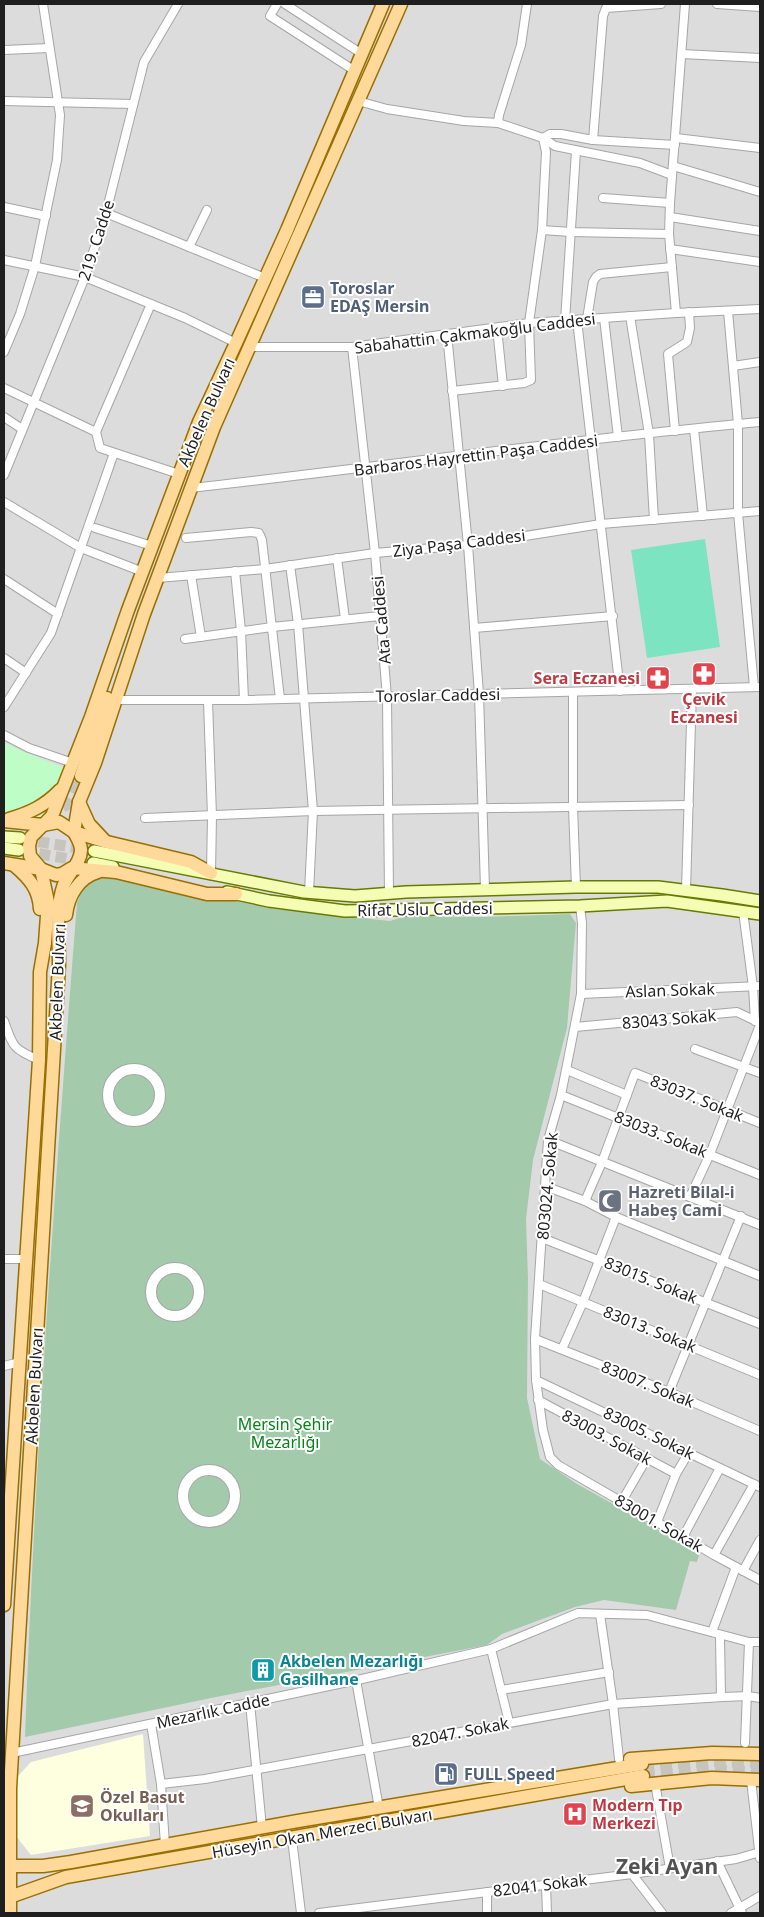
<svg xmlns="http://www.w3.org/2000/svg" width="764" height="1917" viewBox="0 0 764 1917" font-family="'Noto Sans',sans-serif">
<rect width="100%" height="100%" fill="#f0ede4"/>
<rect fill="#dddcdc" x="4" y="4" width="756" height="1909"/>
<path fill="#fdffde" d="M143 1734 150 1836 31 1855 16 1836 18 1776 31 1762Z"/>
<path fill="#a4caac" d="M97 875 276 909 390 921 406 916 484 917 570 914 576 923 567 1028 533 1160 526 1219 528 1279 527 1398 540 1459 577 1484 642 1520 699 1555 697 1562 690 1561 676 1610 604 1600 575 1607 502 1634 487 1645 211 1698 25 1737C35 1459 55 1181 77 903L86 880Z"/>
<path fill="#bffdc7" d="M4 742 22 751 65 768 52 810 39 821 4 827Z"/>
<path fill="#7de4c2" d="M705 539 720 647 647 658 631 550Z"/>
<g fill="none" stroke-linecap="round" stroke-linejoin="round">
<g stroke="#c6c4bd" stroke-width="11" stroke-dasharray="11 5.5" stroke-linecap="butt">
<path d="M22 839 90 850"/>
<path d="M23 851 93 863"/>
</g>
<g stroke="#c6c4bd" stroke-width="12" stroke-dasharray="12 6" stroke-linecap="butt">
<path d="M47 816 69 803 80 781"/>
<path d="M642 1764 713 1761 760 1762"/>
<path d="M643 1776 711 1771 760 1772"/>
</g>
<defs>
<g id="minor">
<path d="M277 4 270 16 355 71"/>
<path d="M285 4 362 54"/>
<path d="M717 4 760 7"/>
<path d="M4 50 49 48"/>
<path d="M682 54 760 58"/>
<path d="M4 101 133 104"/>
<path d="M358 101 387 109 464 121 498 123 543 138 555 146 640 163 672 175"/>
<path d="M498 123 499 115 521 45 527 4"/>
<path d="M543 138 550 134H561L593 140 675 145"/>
<path d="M676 138 760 148"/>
<path d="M593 140 603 16 606 8 661 4"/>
<path d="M673 166 760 192"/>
<path d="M603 198 670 203"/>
<path d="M4 207 46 216"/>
<path d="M106 213 265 278"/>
<path d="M670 217 760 231"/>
<path d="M542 230 571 232 669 234"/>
<path d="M189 247 207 210"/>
<path d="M670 249 760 262"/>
<path d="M4 260 85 277 185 318 236 343"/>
<path d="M728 311 738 424V513L754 687"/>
<path d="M676 313 669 234 670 203 685 4"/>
<path d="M630 316 649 434 654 520"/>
<path d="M604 318 618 437"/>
<path d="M587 319 593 282 596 277 600 274 672 267"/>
<path d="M577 320 620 691"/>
<path d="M565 321 576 151"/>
<path d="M497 328 503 386"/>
<path d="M447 334 468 545 479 694 485 889"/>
<path d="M249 347H352L529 323 676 313 760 309"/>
<path d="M352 347 375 553 387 697 389 893"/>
<path d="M4 352 20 314 35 266 57 160 60 115 43 4"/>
<path d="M733 366 760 362"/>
<path d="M4 388 96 432 100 448 179 474"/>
<path d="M452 391 524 383 531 380 529 323 542 230 546 152 543 138"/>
<path d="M4 417 22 429"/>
<path d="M694 429 703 516"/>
<path d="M675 431 668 354 687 342 690 328 689 312"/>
<path d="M96 432 151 304"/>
<path d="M4 475 85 277 106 213 144 62 178 4"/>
<path d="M191 488C381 467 570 439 760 422"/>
<path d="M4 502 81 548 143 572"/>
<path d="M95 528 152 546"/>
<path d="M186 538 251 532 259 533 262 540 280 699"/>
<path d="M337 558 345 619"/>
<path d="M290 565 298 624 313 811 309 892"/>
<path d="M235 571 241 631 244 700"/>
<path d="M191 575 201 637"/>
<path d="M158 578 265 569 375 553 468 545 601 524 760 511"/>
<path d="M4 579 58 614"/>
<path d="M474 628 613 616"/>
<path d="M185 639 272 627 380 616"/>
<path d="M4 658 26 673"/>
<path d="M573 692V807L576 887"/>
<path d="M116 700H244L760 687"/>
<path d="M208 701 212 816 211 873"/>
<path d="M4 707 51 633 114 453"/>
<path d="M4 735 29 748 73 763"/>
<path d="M145 818 313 811 689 805"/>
<path d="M686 890 692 689"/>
<path d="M580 906 582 923 581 994 561 1095 548 1140 535 1339 536 1380 543 1430 550 1457 558 1465 714 1555 760 1580"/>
<path d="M743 911 753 987 755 1021"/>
<path d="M581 994 760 986"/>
<path d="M4 1021C13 1047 13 1049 39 1060"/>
<path d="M575 1027 737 1012 760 1023"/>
<path d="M695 1049 760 1073"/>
<path d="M567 1070 627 1095"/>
<path d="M561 1095 760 1175"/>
<path d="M548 1140 760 1225"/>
<path d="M545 1186 585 1201 616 1217 760 1276"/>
<path d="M690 1197 710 1154 760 1025"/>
<path d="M585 1201 602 1162 635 1073 760 1123"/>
<path d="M542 1238 760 1324"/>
<path d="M4 1259H26"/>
<path d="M539 1284 760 1375"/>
<path d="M535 1339 669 1392 760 1431"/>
<path d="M562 1349 583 1302 616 1217"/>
<path d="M4 1366 20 1362"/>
<path d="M536 1380 760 1487"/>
<path d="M669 1392 741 1216"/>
<path d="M538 1400 676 1474"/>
<path d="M622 1501 647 1458"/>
<path d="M657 1522 676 1474 689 1452"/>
<path d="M683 1537 720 1468"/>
<path d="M714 1555 754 1484"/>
<path d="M743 1571 760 1540"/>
<path d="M600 1614 613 1704 619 1759"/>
<path d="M712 1632 736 1567"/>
<path d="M720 1637 721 1697"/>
<path d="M491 1649 509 1722"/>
<path d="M356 1680 379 1808"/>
<path d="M501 1690 609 1672"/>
<path d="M250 1703 262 1828"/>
<path d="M151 1724 161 1784 165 1845"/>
<path d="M745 1743 749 1642"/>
<path d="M12 1753 362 1679 491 1649 578 1613 647 1615 749 1642H760"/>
<path d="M751 1780 760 1858"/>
<path d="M655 1783 670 1868"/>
<path d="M161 1784 205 1779 613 1704 723 1697 748 1696 760 1698"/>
<path d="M292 1839 301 1913"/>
<path d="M717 1861 742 1913"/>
<path d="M632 1874 662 1913"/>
<path d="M546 1885 547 1913"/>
<path d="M487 1892V1913"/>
<path d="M319 1913 632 1874 736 1859 760 1852"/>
<path d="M731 1913 760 1896"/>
</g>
<g id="tertiary">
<circle cx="134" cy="1095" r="26"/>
<circle cx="175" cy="1292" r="24"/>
<circle cx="209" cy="1496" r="26"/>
</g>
<g id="secondary">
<path d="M4 837 20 838"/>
<path d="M4 848 19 850"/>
<path d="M94 851 304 892 355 896 406 892 576 887H658L722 895 760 901"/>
<path d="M93 863 113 867"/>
<path d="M227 892 269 901 345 911 580 906 667 901 760 914"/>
</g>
<g id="primary">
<path d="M81 776 107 698"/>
<path d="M79 802 89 824 105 841"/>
<path d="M9 819C29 813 45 806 60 790"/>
<path d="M4 821 43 825 59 822 74 832 107 842 191 862 211 873"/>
<path d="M4 863 41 869 56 875 62 874 72 868 116 872 207 894H236"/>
<path d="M15 866C29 878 39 889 40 909"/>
<path d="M66 915C68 896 79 877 98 872"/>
<path d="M4 1605 39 1060 40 972 45 943 48 902 41 869 30 856 29 846 31 837 52 816 91 717 128 610 199 422 236 343 287 230 383 4"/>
<path d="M630 1759 712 1753 760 1754"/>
<path d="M631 1786 712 1778 760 1780"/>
<path d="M4 1866H43L71 1862 298 1821 642 1764"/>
<path d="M4 1899 66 1877 643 1776"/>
<path d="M10 1913V1788L59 965C59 938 55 909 64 884 69 872 81 863 81 850 81 843 77 838 74 832L79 802 95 763 144 614 214 427 401 4"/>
</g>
</defs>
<use href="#minor" stroke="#a6a6a6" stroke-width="10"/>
<use href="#tertiary" stroke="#a6a6a6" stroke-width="12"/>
<use href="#secondary" stroke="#677b00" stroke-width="14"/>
<use href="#primary" stroke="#996f00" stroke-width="15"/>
<use href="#minor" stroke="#fff" stroke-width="8"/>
<use href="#tertiary" stroke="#fff" stroke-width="10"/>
<use href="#secondary" stroke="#f5fdb5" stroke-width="11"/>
<use href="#primary" stroke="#ffd99a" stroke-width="12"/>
</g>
<defs>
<symbol id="office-square" viewBox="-11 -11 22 22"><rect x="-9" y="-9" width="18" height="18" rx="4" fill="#5c6f8a" stroke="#fff"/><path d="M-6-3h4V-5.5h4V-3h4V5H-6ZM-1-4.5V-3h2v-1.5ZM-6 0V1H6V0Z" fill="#fff"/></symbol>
<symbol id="pharmacy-square" viewBox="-11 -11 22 22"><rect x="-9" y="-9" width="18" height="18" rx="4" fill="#e0444e" stroke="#fff"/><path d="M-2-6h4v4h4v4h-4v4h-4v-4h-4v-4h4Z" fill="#fff"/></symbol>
<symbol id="mosque-square" viewBox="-11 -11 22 22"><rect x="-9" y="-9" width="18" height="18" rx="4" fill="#6b7280" stroke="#fff"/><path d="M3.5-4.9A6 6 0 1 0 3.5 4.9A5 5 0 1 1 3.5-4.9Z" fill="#fff"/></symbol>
<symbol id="building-square" viewBox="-11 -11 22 22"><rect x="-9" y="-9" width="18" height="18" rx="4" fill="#0f9aa8" stroke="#fff"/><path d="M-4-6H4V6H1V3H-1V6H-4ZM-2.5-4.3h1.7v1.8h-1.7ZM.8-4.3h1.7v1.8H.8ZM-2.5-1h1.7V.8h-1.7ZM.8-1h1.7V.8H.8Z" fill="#fff"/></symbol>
<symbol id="fuel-square" viewBox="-11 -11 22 22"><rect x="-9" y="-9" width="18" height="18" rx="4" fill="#5c6f8a" stroke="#fff"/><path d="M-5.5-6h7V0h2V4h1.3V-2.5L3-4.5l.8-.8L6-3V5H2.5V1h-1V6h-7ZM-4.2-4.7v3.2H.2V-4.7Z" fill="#fff"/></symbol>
<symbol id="school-square" viewBox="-11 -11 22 22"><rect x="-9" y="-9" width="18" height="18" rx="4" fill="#8d6e63" stroke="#fff"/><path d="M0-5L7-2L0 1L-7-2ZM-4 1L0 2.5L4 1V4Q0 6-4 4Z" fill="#fff"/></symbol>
<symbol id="hospital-square" viewBox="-11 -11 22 22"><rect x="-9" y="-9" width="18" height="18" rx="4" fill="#e0444e" stroke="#fff"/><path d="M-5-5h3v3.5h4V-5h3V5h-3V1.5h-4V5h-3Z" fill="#fff"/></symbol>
</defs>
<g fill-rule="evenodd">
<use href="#office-square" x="299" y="283" width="28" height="28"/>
<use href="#pharmacy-square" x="690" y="660" width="28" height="28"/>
<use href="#pharmacy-square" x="644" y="664" width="28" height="28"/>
<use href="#mosque-square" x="596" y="1187" width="28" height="28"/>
<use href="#building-square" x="249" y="1656" width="28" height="28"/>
<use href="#fuel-square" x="432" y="1760" width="28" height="28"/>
<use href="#school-square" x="68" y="1792" width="28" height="28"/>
<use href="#hospital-square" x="561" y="1800" width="28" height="28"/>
</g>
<g text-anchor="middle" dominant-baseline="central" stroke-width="4" stroke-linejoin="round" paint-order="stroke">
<g font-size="16" fill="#1f1f1f" stroke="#fff">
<text transform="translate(96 240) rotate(-72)">219. Cadde</text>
<text transform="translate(475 333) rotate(-7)">Sabahattin Çakmakoğlu Caddesi</text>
<text transform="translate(206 412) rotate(-66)">Akbelen Bulvarı</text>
<text transform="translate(476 455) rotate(-7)">Barbaros Hayrettin Paşa Caddesi</text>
<text transform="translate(459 543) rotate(-7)">Ziya Paşa Caddesi</text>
<text transform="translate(381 620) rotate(-95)">Ata Caddesi</text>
<text transform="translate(438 695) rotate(-1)">Toroslar Caddesi</text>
<text transform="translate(425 909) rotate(-1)">Rifat Uslu Caddesi</text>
<text transform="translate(57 982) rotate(-88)">Akbelen Bulvarı</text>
<text transform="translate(670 990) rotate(-2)">Aslan Sokak</text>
<text transform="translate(669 1019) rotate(-5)">83043 Sokak</text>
<text transform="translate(697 1098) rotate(22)">83037. Sokak</text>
<text transform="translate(661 1134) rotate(22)">83033. Sokak</text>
<text transform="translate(547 1186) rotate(-85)">803024. Sokak</text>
<text transform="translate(651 1280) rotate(22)">83015. Sokak</text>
<text transform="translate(650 1329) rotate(22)">83013. Sokak</text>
<text transform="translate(648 1384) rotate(22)">83007. Sokak</text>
<text transform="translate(34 1386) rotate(-87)">Akbelen Bulvarı</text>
<text transform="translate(649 1433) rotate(26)">83005. Sokak</text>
<text transform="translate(607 1437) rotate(28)">83003. Sokak</text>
<text transform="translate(659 1523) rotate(30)">83001. Sokak</text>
<text transform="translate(213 1711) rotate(-12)">Mezarlık Cadde</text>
<text transform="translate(460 1732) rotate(-11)">82047. Sokak</text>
<text transform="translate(322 1833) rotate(-10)">Hüseyin Okan Merzeci Bulvarı</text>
<text transform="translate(540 1885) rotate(-7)">82041 Sokak</text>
</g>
<g font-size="16" font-weight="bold" fill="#4e5e75" stroke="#fff" text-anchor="start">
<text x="330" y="288">Toroslar<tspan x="330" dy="18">EDAŞ Mersin</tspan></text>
<text x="464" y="1774">FULL Speed</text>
</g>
<g font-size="16" font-weight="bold" fill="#be3a42" stroke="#fff" text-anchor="end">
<text x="640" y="678">Sera Eczanesi</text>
<text x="704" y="699" text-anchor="middle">Çevik<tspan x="704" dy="18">Eczanesi</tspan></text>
<text x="592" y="1805" text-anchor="start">Modern Tıp<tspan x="592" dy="18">Merkezi</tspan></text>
</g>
<g font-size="16" font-weight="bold" fill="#5b616d" stroke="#fff" text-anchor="start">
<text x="628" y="1192">Hazreti Bilal-i<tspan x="628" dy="18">Habeş Cami</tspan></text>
</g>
<g font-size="16" fill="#058417" stroke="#fff">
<text x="285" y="1424">Mersin Şehir<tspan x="285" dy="18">Mezarlığı</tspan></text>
</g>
<g font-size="16" font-weight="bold" fill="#0d838f" stroke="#fff" text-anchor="start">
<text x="280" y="1661">Akbelen Mezarlığı<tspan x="280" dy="18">Gasilhane</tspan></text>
</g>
<g font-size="16" font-weight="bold" fill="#785e54" stroke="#fff" text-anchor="start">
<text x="100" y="1797">Özel Basut<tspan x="100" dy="18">Okulları</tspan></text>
</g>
<g font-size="21" font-weight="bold" fill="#525252" stroke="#fff">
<text x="667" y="1866">Zeki Ayan</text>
</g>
</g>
<rect width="764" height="1917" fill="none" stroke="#1f1f1f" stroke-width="10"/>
</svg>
